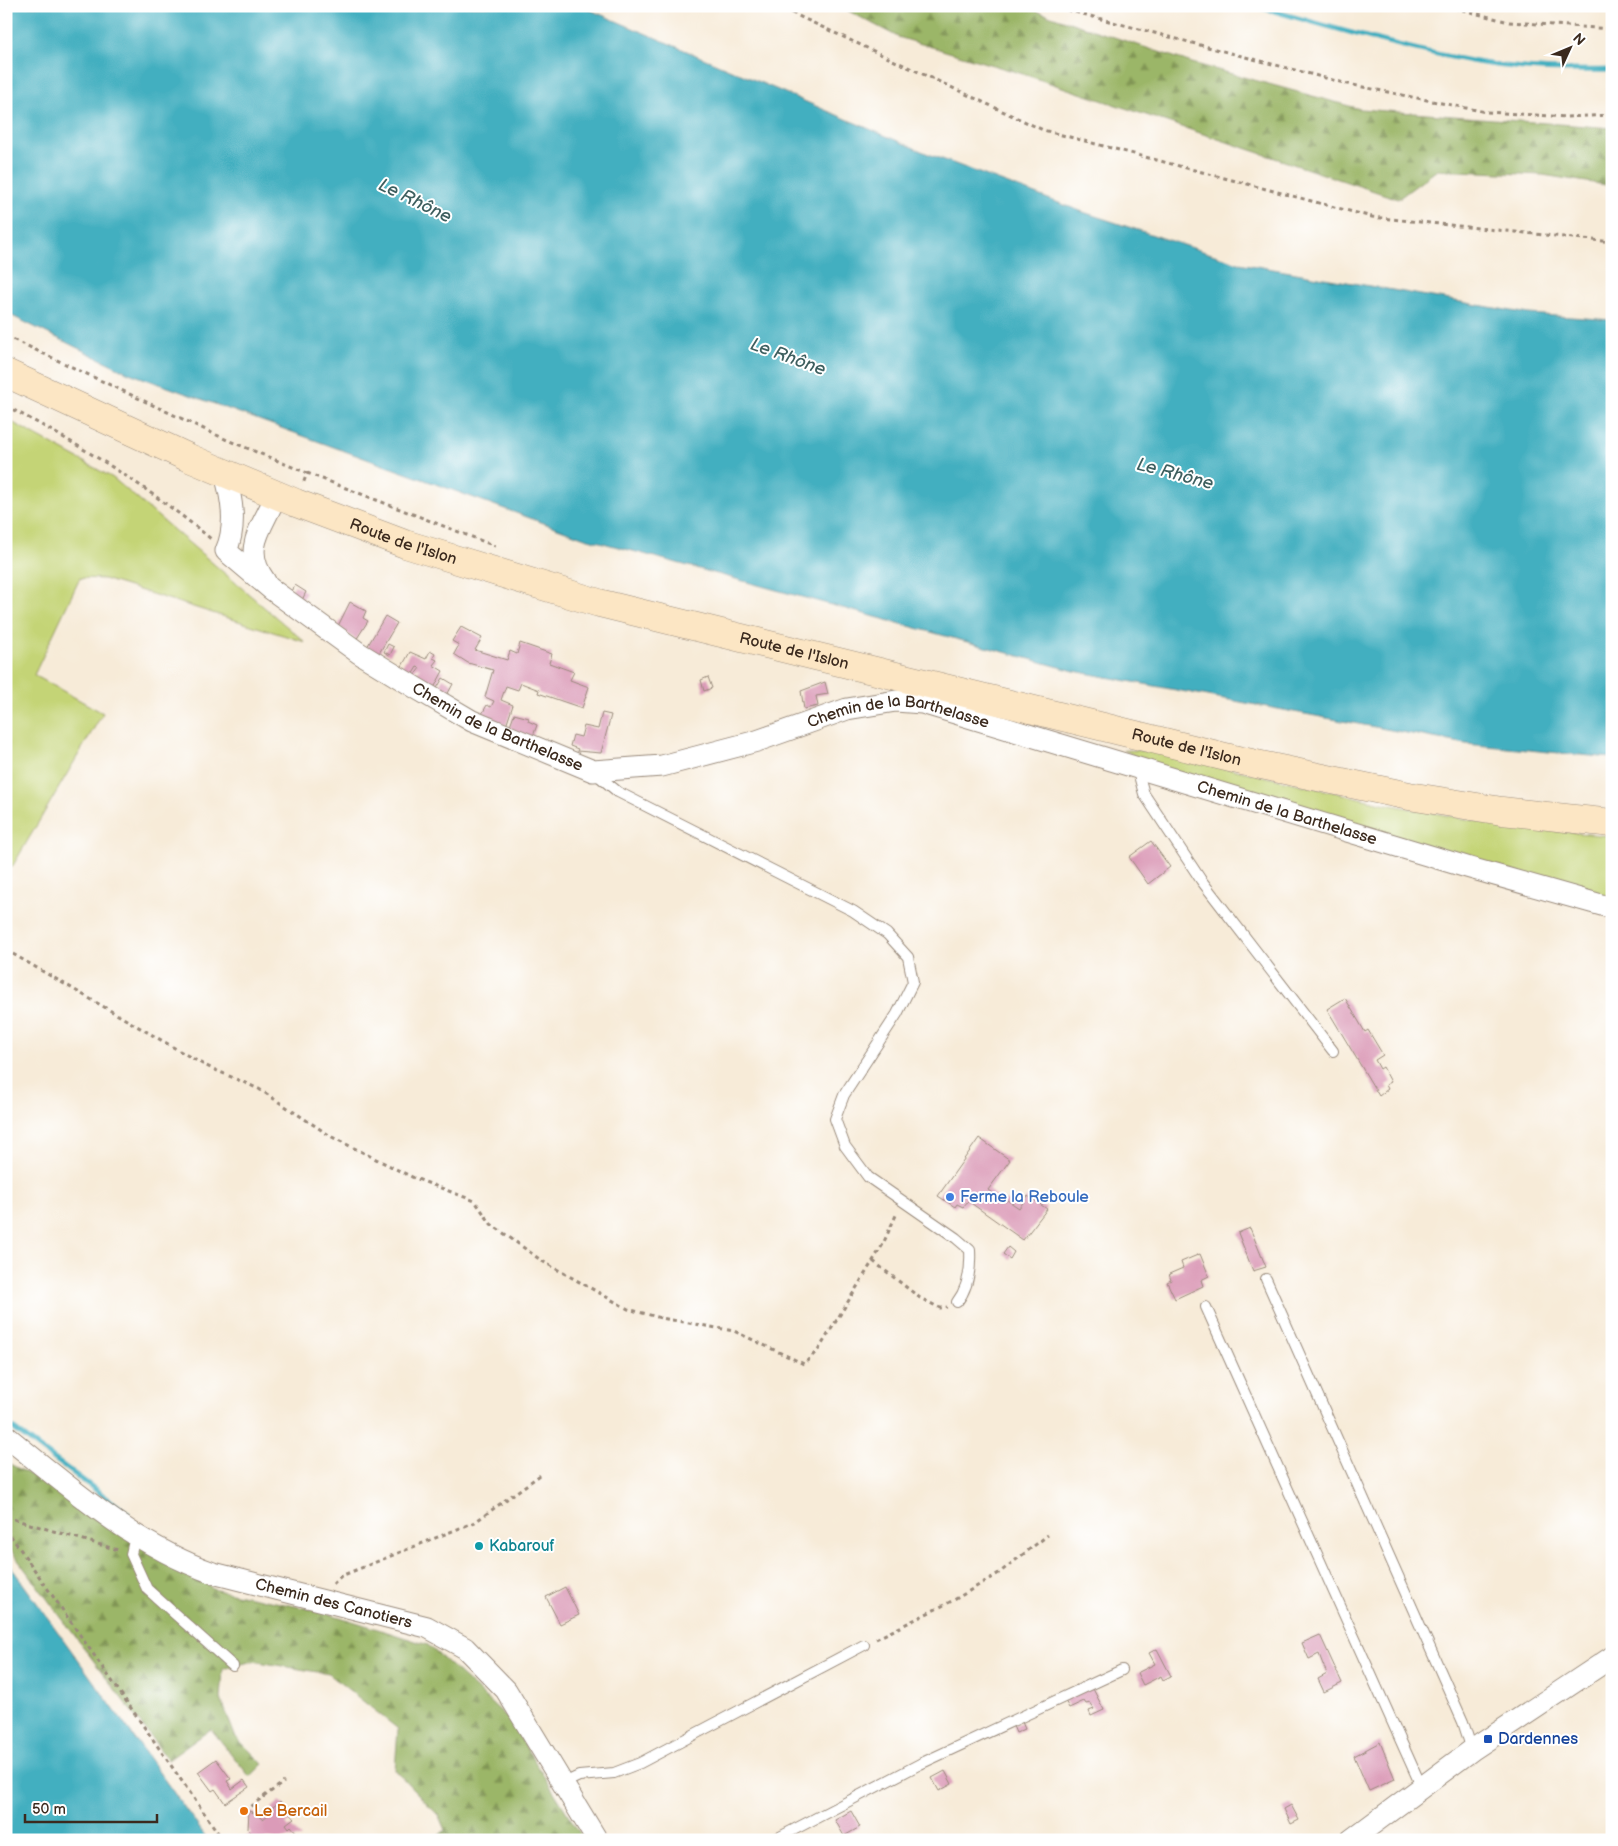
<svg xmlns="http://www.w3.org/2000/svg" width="1618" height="1846" viewBox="0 0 1618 1846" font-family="'Balsamiq Sans',sans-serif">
<defs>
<pattern id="forest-firs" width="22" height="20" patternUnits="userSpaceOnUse" patternTransform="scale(1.25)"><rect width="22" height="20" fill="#9bb667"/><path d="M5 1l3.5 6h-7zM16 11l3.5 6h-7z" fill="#809454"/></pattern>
</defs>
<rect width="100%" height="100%" fill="#fff"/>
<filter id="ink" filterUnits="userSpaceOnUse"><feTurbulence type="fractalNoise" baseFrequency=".02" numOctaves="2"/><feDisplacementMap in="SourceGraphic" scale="10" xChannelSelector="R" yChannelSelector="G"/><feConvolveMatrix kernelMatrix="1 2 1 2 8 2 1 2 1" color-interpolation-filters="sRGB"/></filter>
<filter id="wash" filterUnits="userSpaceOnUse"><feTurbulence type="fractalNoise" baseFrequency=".0096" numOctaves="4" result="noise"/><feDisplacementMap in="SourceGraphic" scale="20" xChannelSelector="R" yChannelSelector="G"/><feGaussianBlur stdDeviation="1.12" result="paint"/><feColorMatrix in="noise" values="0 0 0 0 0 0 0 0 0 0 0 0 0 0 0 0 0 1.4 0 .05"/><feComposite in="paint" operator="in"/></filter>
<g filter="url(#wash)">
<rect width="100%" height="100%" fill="#f7ebd8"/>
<g fill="#c4d476" stroke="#807f4a">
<path d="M6 419 113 478 305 642 104 579 80 578 34 675 103 713 12 867 6 864Z"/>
<path d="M1123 750 1153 751 1386 804 1509 827 1612 836V900L1152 765Z"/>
</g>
<g fill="url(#forest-firs)" stroke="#6b7042">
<path d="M839 6H1021L1192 63 1360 109 1612 128V186L1543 175 1437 170 1398 199 1023 74 898 37Z"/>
<path d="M6 1462 86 1504 160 1557 216 1590 324 1612 428 1645 507 1717 584 1840H434L445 1830 439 1816 395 1770 398 1729 329 1674 253 1661 223 1669 221 1699 235 1736 263 1764 250 1777 211 1729 168 1760 6 1544Z"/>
</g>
<g fill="#42afc0" stroke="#3e6c6f">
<path d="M6 6H581L926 153 1083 212 1239 263 1529 314 1612 320V758L1466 744 1074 671 585 538 129 373 6 313Z"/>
<path d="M6 1560 208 1840H6Z"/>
</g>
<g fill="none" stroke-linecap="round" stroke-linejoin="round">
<g stroke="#42afc0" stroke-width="5">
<path d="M1256 6C1327 26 1398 47 1471 61 1517 70 1565 71 1612 70"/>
<path d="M6 1423 127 1513"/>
</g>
</g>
<g id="blocks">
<g fill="#db9bb8">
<path d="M295 585 306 592 302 600 291 591Z"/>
<path d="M350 602 366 611 363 618 368 621 356 640 338 626Z"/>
<path d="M385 616 397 623 378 655 367 647Z"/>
<path d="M461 627 482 638 475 650 507 660 510 651 517 654 520 643 552 654 549 663 574 672 570 680 589 687 582 708 538 693 539 690 521 683 518 690 506 686 501 700 513 705 506 726 482 714 487 705 491 707 494 701 485 697 493 670 468 663 454 654 459 645 452 641Z"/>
<path d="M388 644 394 647 390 655 384 652Z"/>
<path d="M430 651 435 654 433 658 437 660 433 665 443 671 434 688 414 676 420 668 417 667 412 675 401 668 410 652 426 659Z"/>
<path d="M708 677 712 688 704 691 701 680Z"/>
<path d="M443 678 453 684 447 695 436 690Z"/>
<path d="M825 682 828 694 816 696 818 706 804 709 801 691Z"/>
<path d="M602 713 611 715 601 753 577 751 578 749 570 746 573 735 581 737 584 726 598 729Z"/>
<path d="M514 714 529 718 528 721 537 725 532 739 509 728Z"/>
<path d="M1151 841 1170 867 1148 884 1129 857Z"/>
<path d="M1345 998 1365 1032 1368 1030 1383 1055 1375 1060 1380 1069 1383 1067 1391 1082 1386 1085 1388 1089 1379 1096 1327 1009Z"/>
<path d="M979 1138 1010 1160 988 1190 1005 1202 1007 1200 1019 1208 1028 1196 1047 1209 1023 1240 968 1201 963 1207 957 1204 955 1207 938 1196Z"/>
<path d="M1250 1228 1266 1267 1253 1271 1238 1233Z"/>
<path d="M1008 1247 1014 1252 1010 1259 1003 1254Z"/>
<path d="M1200 1254 1209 1276 1201 1280 1203 1286 1175 1299 1167 1282 1171 1280 1169 1274 1183 1268 1181 1262Z"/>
<path d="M565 1587 579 1615 560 1624 546 1597Z"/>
<path d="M1320 1635 1342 1683 1324 1692 1318 1679 1327 1674 1322 1662 1319 1654 1309 1659 1302 1643Z"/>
<path d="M1157 1649 1171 1676 1163 1680 1161 1676 1143 1685 1137 1673 1155 1664 1149 1653Z"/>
<path d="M1091 1685 1104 1710 1091 1716 1089 1711 1094 1709 1090 1703 1086 1704 1084 1701 1069 1708 1064 1699Z"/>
<path d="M1022 1722 1025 1729 1016 1733 1013 1726Z"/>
<path d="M1380 1742 1395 1779 1369 1791 1354 1756Z"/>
<path d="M216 1759 231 1779 227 1781 232 1789 244 1780 249 1787 225 1803 215 1789 212 1791 198 1772Z"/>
<path d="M945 1771 952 1784 939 1791 932 1778Z"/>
<path d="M280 1801 294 1818 286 1824 289 1828 291 1826 301 1838 246 1840 245 1838 251 1833 248 1829 249 1811 257 1814 263 1819 274 1810 272 1808Z"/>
<path d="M1291 1805 1299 1820 1291 1824 1284 1809Z"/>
<path d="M851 1811 860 1827 844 1836 835 1820Z"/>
</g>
</g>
</g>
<g filter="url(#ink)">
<use href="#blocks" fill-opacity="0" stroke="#998a7b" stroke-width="1"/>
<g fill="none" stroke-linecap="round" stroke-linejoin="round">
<defs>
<g id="lane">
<path d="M1137 768 1144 794 1201 880 1333 1051"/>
<path d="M595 773 618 792 853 911 887 934 908 957 913 982 897 1014 844 1095 835 1119 845 1146 868 1177 956 1238 970 1250C971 1268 968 1288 957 1302"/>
<path d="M1266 1279 1463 1722 1472 1750"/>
<path d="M1206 1307 1422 1788"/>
<path d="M135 1536 131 1554 147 1589 233 1666"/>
<path d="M562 1784 579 1776 614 1773 640 1763 864 1645"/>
<path d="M774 1840 920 1764 1122 1670"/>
</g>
<g id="street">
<path id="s1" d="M225 474C232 499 237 526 226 551L271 589 359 653 416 688 472 721 593 771 662 766 757 741 847 709 896 701 922 703 1470 868 1612 908"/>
<path d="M265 581C240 548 264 526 276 495"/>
<path id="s2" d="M6 1436C71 1489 134 1545 213 1573L427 1627 465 1648 506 1690 597 1840"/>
<path d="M1351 1840 1472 1750 1612 1657"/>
</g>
<g id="secondary">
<path id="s3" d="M6 373 187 457 296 503 405 544 599 603 1242 761 1409 796 1502 811 1612 823"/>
</g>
</defs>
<use href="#lane" stroke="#998a7b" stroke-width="12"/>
<use href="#street" stroke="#998a7b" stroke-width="23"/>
<use href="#secondary" stroke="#998a7b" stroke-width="29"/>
<g stroke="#998a7b" stroke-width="3" stroke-dasharray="4 4" stroke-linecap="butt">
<path d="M777 6 1043 130 1372 217 1612 242"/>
<path d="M1052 6 1348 84 1486 112 1566 117 1612 115"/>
<path d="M1447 6 1509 22 1612 29"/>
<path d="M6 336 225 439 307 473 303 484"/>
<path d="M6 406C79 444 147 486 211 539"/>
<path d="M307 473 495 546"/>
<path d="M6 950 204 1065 259 1089 332 1137 412 1177 475 1201 491 1224 542 1261 628 1309 661 1318 734 1331 804 1364 819 1349 882 1246 897 1213"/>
<path d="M873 1261 920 1298 940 1308 947 1307"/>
<path d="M6 1517 118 1550"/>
<path d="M6 1529 223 1840"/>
<path d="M333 1584 341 1576 475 1522 543 1473"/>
<path d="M876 1639 954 1600 999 1573 1048 1535"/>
<path d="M244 1811 284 1782"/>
</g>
<use href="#lane" stroke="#fff" stroke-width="10"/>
<use href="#street" stroke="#fff" stroke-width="21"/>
<use href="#secondary" stroke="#fce6c4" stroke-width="28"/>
</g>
</g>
<circle fill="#3f7fe0" stroke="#fff" stroke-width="2" cx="950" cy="1197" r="5"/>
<circle fill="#0f9aa8" stroke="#fff" stroke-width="2" cx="479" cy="1546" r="5"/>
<rect fill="#1a4fb4" stroke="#fff" stroke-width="2" x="1483" y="1734" width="10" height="10" rx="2.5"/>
<circle fill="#e8710a" stroke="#fff" stroke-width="2" cx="244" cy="1811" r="5"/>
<g text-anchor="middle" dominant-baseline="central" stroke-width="4" stroke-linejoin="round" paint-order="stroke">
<g font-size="16" fill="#3b2a1e" stroke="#fff">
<text stroke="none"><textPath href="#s3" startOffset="432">Route de l'Islon</textPath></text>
<text stroke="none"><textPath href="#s3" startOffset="838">Route de l'Islon</textPath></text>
<text stroke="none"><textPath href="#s1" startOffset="404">Chemin de la Barthelasse</textPath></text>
<text stroke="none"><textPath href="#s1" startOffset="824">Chemin de la Barthelasse</textPath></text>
<text stroke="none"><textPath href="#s3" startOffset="1242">Route de l'Islon</textPath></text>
<text stroke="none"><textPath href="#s1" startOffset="1229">Chemin de la Barthelasse</textPath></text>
<text stroke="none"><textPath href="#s2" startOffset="374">Chemin des Canotiers</textPath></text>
</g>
<g font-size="16" fill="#366cbe" stroke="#fff" text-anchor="start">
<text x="960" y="1197">Ferme la Reboule</text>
</g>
<g font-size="16" fill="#0d838f" stroke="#fff" text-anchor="start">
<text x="489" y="1546">Kabarouf</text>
</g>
<g font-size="16" fill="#164399" stroke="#fff" text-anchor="start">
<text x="1498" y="1739">Dardennes</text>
</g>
<g font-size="16" fill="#c56008" stroke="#fff" text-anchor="start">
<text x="254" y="1811">Le Bercail</text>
</g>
<g font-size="18" font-style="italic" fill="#3e5f5f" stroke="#fff">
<text transform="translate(415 201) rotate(26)">Le Rhône</text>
<text transform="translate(788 357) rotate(20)">Le Rhône</text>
<text transform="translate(1175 474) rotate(15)">Le Rhône</text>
</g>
</g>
<rect width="1618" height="1846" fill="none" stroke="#fff" stroke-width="25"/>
<g transform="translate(1570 48) rotate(46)" stroke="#ffffff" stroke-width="4" paint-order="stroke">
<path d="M0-4L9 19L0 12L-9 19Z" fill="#3b2a1e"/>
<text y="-8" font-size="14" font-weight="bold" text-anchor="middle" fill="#3b2a1e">N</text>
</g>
<path d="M25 1814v8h132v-8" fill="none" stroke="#3b2a1e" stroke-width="2.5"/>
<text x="32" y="1814" font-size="15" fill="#3b2a1e" stroke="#ffffff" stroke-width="4" paint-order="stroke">50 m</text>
</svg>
